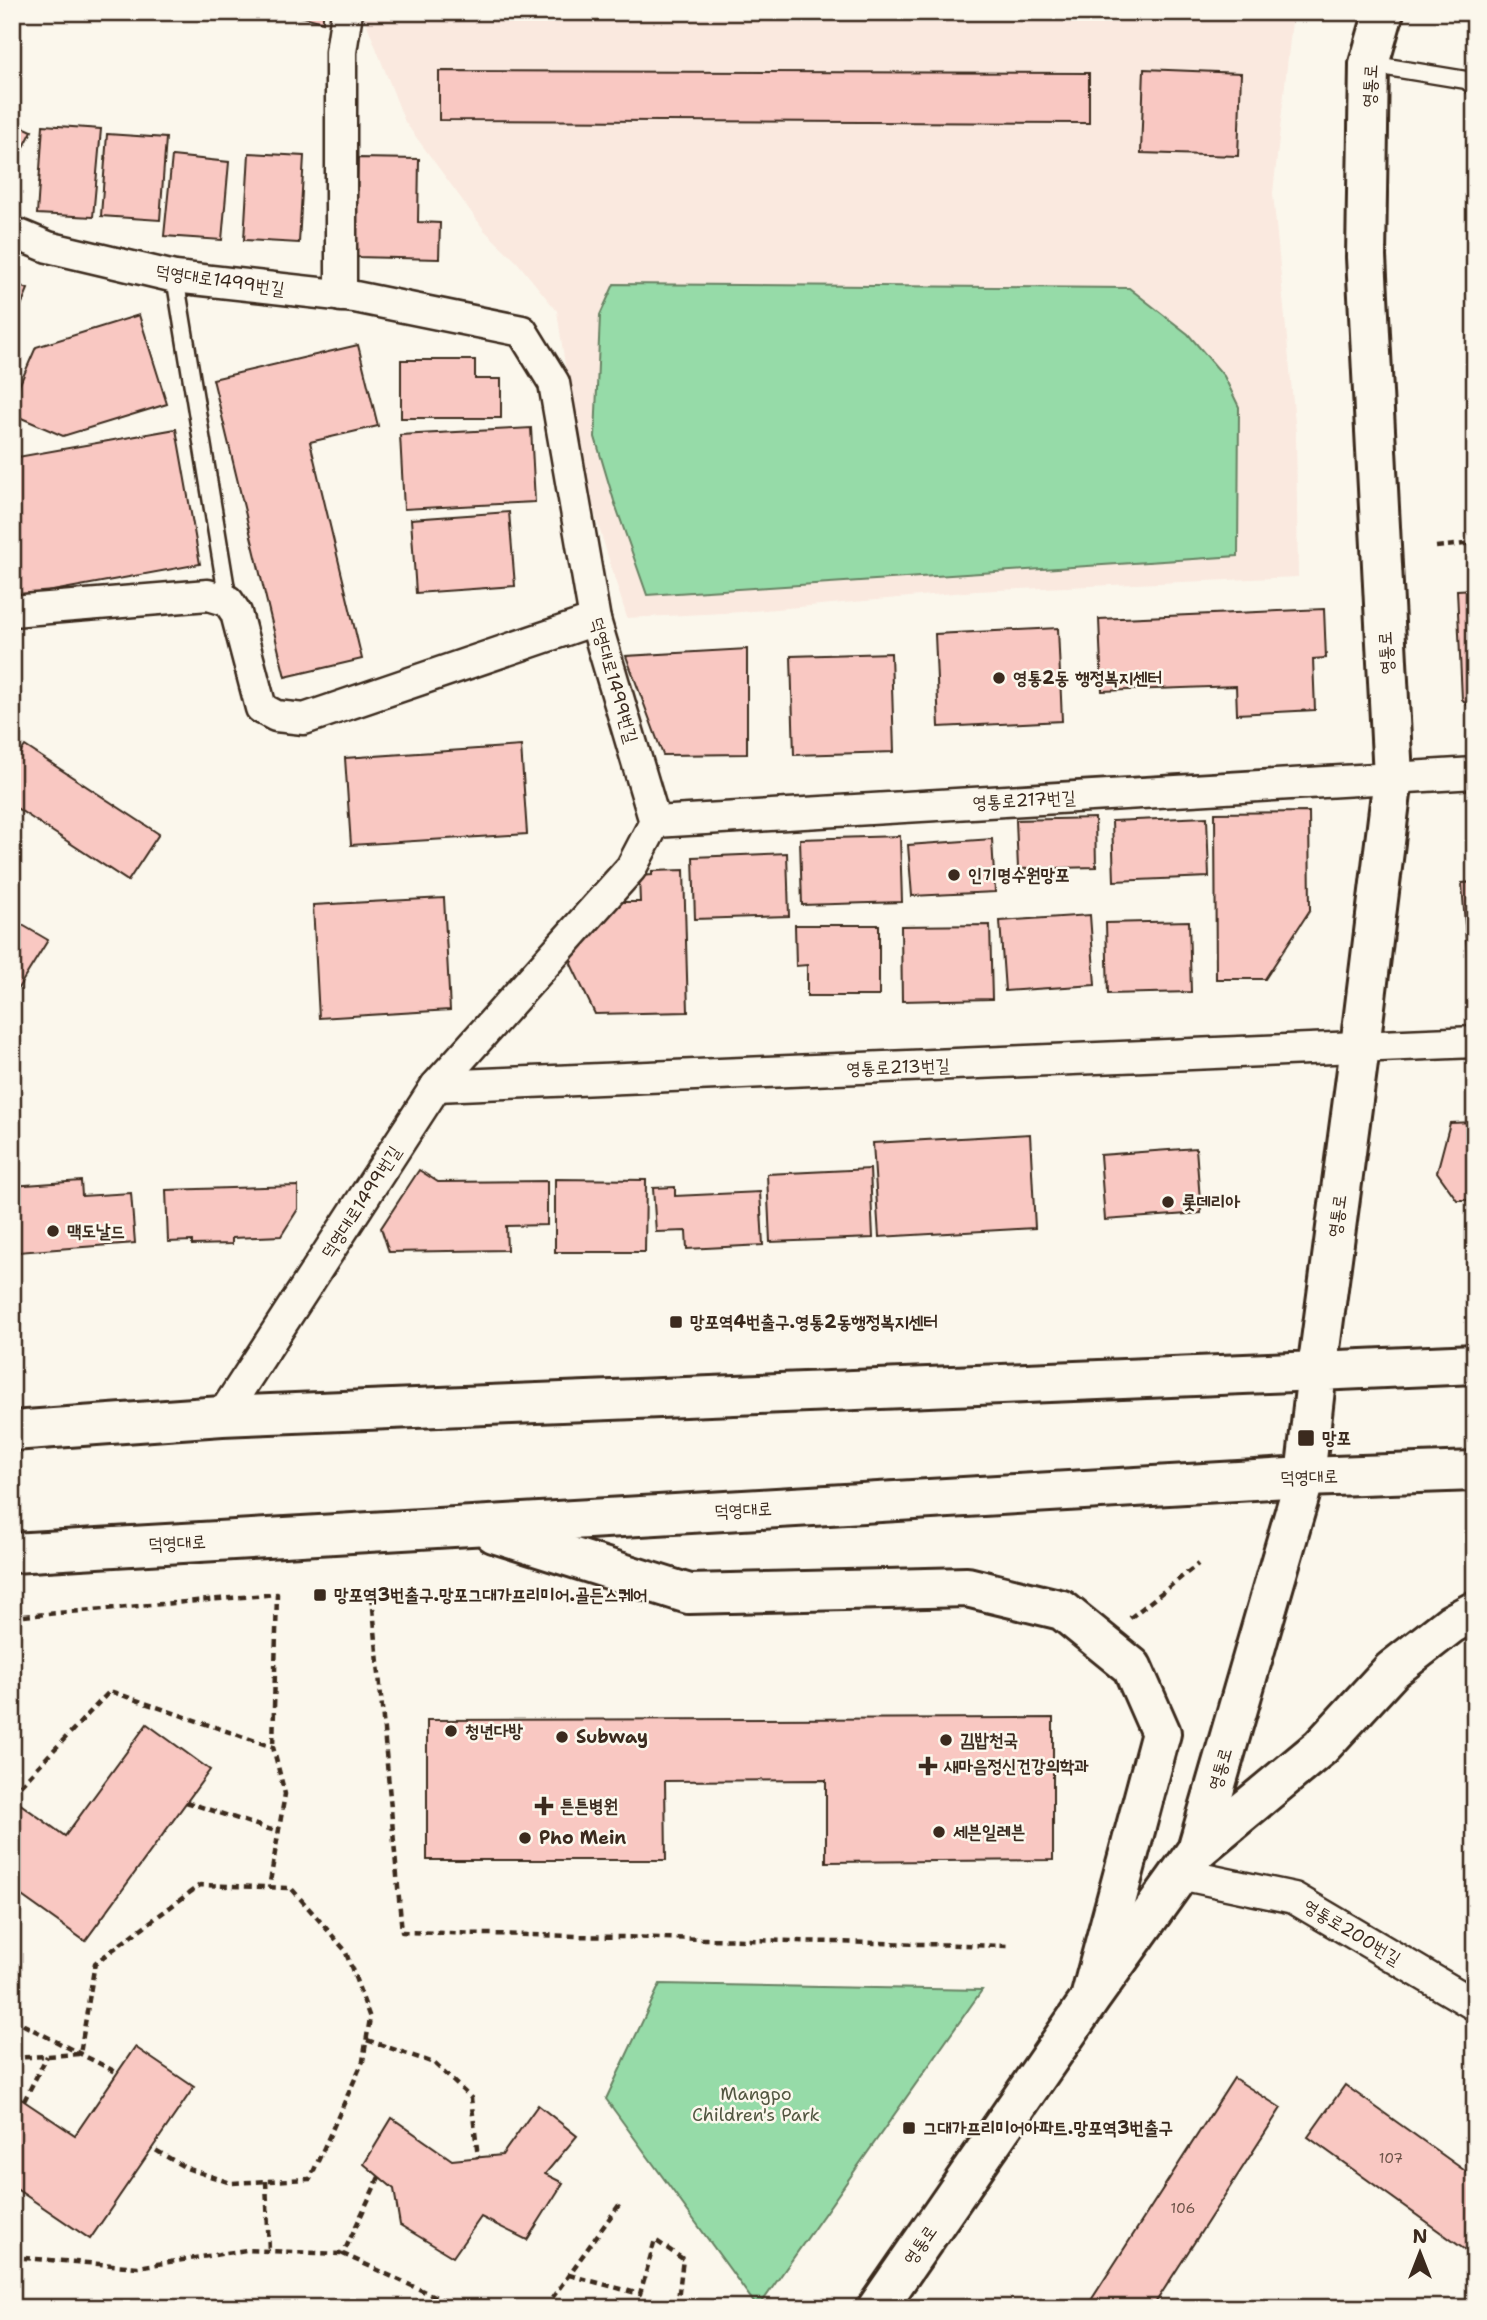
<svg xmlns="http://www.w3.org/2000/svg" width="1487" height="2320" viewBox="0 0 1487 2320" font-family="'Shantell Sans','Poor Story',sans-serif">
<rect width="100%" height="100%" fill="#fbf7ec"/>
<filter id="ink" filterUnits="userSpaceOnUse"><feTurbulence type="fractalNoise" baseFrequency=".0143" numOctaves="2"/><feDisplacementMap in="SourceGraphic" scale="14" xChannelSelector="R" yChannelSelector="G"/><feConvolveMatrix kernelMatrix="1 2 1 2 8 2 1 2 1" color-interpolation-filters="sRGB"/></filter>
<g filter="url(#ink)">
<path fill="#fae9df" d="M362 12H1293L1273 193 1296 433 1298 577 976 591 742 612 627 618 580 466 557 311 517 262 485 231 405 122Z"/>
<g fill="#96dba8" stroke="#688263" stroke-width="2">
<path d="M614 284 1129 288 1188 334 1224 376 1239 407 1238 556 647 595 614 501 595 437 600 315Z"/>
<path d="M660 1984 982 1990 758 2308 606 2099Z"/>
</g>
<g fill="#f9c8c2" stroke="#3b2a1e" stroke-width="2">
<path d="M285 12H323V22Z"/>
<path d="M1144 69 1241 73 1238 156 1141 153Z"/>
<path d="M439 71 1089 73V123L439 120Z"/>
<path d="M12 122 32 131 12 171Z"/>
<path d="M43 125 101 129 93 217 37 214Z"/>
<path d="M107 134 166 138 160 220 101 216Z"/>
<path d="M249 153 304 156 299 243 244 240Z"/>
<path d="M172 156 229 162 222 240 164 236Z"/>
<path d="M358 158 419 159 418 222 440 223 439 259 356 257Z"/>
<path d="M12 282 28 289 12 327Z"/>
<path d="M139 315 167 404 63 436 12 414V402L36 347Z"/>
<path d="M358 345 378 426 310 442 362 659 285 677 213 379Z"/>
<path d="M401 360H475V379H501V418H401Z"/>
<path d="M531 428 535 502 404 509 400 435Z"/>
<path d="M176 429 200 564 20 597 12 594V458Z"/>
<path d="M509 512 515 586 416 593 411 519Z"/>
<path d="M1475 589V714L1462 699 1457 590Z"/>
<path d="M1324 609 1326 658 1313 659 1315 710 1237 714 1236 686 1102 691 1099 619Z"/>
<path d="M1058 628 1062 721 939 727 935 634Z"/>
<path d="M747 649V754L663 755 626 656Z"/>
<path d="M891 653 894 752 794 755 791 656Z"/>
<path d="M25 746 159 834 128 881 12 805V765Z"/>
<path d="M521 746 527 834 351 845 345 758Z"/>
<path d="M1309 812 1310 910 1265 979H1216L1215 813Z"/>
<path d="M1207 817 1209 877 1114 881 1112 821Z"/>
<path d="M1095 818 1096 867 1018 869 1016 820Z"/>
<path d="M900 836 902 902 802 905 800 839Z"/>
<path d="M992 839 995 892 912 896 908 845Z"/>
<path d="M787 853 789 916 695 919 693 857Z"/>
<path d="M684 870 688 1012 595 1014 571 964 575 948 622 902H640L639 876 652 875V871Z"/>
<path d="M1475 882V967L1468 968 1462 883Z"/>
<path d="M444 898 450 1010 319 1018 313 905Z"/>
<path d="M1090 915 1095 985 1005 991 1000 921Z"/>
<path d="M12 919 48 940 12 998Z"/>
<path d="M1189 921 1191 992 1108 994 1106 923Z"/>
<path d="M795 925H879V996H807V965L796 966Z"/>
<path d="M990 925 992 999 902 1001 901 926Z"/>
<path d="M1475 1122V1200H1457L1437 1172 1450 1123Z"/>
<path d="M1030 1134 1035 1228 879 1237 873 1143Z"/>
<path d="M1196 1148 1201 1213 1105 1220 1100 1155Z"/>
<path d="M870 1169 873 1238 770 1242 767 1174Z"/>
<path d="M419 1170 438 1182 547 1181V1225L506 1226 507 1250 389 1252 381 1228Z"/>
<path d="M555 1179 646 1180 645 1252H555Z"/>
<path d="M81 1181 82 1196 131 1193 135 1243 18 1252 12 1186Z"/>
<path d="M298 1186V1209L281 1236 232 1238V1244L192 1245V1241L168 1242 166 1190Z"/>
<path d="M675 1187V1196L760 1192 763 1245 687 1249 686 1231 656 1232 653 1188Z"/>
<path d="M1053 1718V1860L826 1862V1780L665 1781 666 1860H427V1720Z"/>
<path d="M147 1724 210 1770 85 1941 12 1889V1798L65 1836Z"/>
<path d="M135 2047 194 2087 90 2239 12 2186V2093L75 2135Z"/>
<path d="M1234 2078 1281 2108 1152 2308H1086Z"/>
<path d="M1345 2085 1475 2178V2257L1308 2137Z"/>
<path d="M538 2105 577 2136 545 2174 563 2183 527 2240 481 2217 453 2257 400 2225 394 2189 364 2164 392 2118 452 2160 502 2155Z"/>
</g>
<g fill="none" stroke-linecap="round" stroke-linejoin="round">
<defs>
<g id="service">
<path d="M1369 64 1466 80 1475 87"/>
<path d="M175 277 228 601"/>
</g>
<g id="minor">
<path d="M12 232 48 247 175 277 355 297 522 331 554 383 595 620 655 822 631 868 436 1086 222 1416"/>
<path d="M341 296V52L347 12"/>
<path d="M12 611 208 595 228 601 236 613 261 708 276 716 304 719 595 620"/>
<path d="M655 822 1475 773"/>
<path d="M436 1086 1475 1042"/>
<path d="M1180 1874 1294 1898 1475 2005"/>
</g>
<g id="tertiary">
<path d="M12 1431 222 1416 1317 1371 1360 1047 1393 777 1366 257 1369 64 1384 12"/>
<path d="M494 1533 689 1594 967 1587 1062 1610 1132 1667 1161 1733 1091 1995"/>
<path d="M12 1553 1305 1477"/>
</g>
<g id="secondary">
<path d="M1305 1477 1475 1471"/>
<path d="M1197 1850 1321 1747 1392 1670 1451 1624 1475 1611"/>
<path d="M877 2308 1091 1998 1197 1850 1305 1477 1317 1371 1475 1364"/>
</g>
</defs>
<use href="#service" stroke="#3b2a1e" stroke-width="21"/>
<use href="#minor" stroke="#3b2a1e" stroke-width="35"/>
<use href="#tertiary" stroke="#3b2a1e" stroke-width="44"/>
<use href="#secondary" stroke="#3b2a1e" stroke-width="44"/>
<g stroke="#3b2a1e" stroke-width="4.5" stroke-dasharray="7 5" stroke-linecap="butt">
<path d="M1436 547 1475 543"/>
<path d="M372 1596 402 1932 1008 1946"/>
<path d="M12 1617 277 1594 273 1747"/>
<path d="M1130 1618 1198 1564"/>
<path d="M12 1794 110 1691 273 1747 285 1794 269 1888"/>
<path d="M186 1802 278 1832"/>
<path d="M12 2019 118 2073"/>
<path d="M367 2040 434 2063 471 2098 478 2157"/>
<path d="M12 2058 80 2054 95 1963 200 1885 291 1888 345 1950 370 2018 363 2061 310 2179 231 2183 186 2168 152 2148"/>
<path d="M24 2101 47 2056"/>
<path d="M379 2177 343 2254 460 2308"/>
<path d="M266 2181 269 2251"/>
<path d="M12 2257 138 2267 246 2250 343 2254"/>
<path d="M569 2275 640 2294 655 2240 683 2259 677 2308"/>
<path d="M545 2308 619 2205"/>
</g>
<use href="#service" stroke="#fbf7ec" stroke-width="16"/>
<use href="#minor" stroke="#fbf7ec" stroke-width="30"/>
<use href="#tertiary" stroke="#fbf7ec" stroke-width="38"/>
<use href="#secondary" stroke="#fbf7ec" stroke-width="38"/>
</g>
</g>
<g fill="#3b2a1e" stroke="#fbf7ec" stroke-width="2.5">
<circle cx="999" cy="678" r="7"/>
<circle cx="954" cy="875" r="7"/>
<circle cx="1168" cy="1202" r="7"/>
<circle cx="53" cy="1231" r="7"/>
<rect x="669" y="1315" width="14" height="14" rx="3.5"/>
<rect x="1297" y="1429" width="18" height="18" rx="3.5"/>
<rect x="313" y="1588" width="14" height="14" rx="3.5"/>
<circle cx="451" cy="1731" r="7"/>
<circle cx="562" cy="1737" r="7"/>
<circle cx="946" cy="1740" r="7"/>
<path d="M924.5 1755.5h7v7h7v7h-7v7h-7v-7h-7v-7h7z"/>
<path d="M540.5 1795.5h7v7h7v7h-7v7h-7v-7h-7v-7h7z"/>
<circle cx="939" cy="1832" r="7"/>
<circle cx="525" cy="1838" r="7"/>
<rect x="902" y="2121" width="14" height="14" rx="3.5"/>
</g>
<g text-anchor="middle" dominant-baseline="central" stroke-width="5" stroke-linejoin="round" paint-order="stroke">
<g font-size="14" fill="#6a5247">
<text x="1391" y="2158">107</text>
<text x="1183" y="2208">106</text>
</g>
<g font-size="18" fill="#3b2a1e" stroke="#fbf7ec">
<text transform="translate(1370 86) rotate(-87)">영통로</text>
<text transform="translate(220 280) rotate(8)">덕영대로1499번길</text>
<text transform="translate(1386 653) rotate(-93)">영통로</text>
<text transform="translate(614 680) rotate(74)">덕영대로1499번길</text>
<text transform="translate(1024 800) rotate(-3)">영통로217번길</text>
<text transform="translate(898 1067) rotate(-2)">영통로213번길</text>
<text transform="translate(361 1202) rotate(-57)">덕영대로1499번길</text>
<text transform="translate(1337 1216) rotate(-82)">영통로</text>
<text transform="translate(1309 1477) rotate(-2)">덕영대로</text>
<text transform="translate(743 1510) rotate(-3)">덕영대로</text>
<text transform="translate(177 1543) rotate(-3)">덕영대로</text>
<text transform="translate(1220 1769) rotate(-74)">영통로</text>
<text transform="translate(1352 1932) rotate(31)">영통로200번길</text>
<text transform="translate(920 2245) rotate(-55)">영통로</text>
</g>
<g font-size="18" font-weight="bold" fill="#3b2a1e" stroke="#fbf7ec" text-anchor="start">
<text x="1013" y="678">영통2동 행정복지센터</text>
<text x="968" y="875">인기명수원망포</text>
<text x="1182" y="1202">롯데리아</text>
<text x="67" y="1231">맥도날드</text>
<text x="690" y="1322">망포역4번출구.영통2동행정복지센터</text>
<text x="1322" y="1438">망포</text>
<text x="334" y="1595">망포역3번출구.망포그대가프리미어.골든스퀘어</text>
<text x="465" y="1731">청년다방</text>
<text x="576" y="1737">Subway</text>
<text x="960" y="1740">김밥천국</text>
<text x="944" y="1766">새마음정신건강의학과</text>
<text x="560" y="1806">튼튼병원</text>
<text x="953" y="1832">세븐일레븐</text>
<text x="539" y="1838">Pho Mein</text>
<text x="923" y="2128">그대가프리미어아파트.망포역3번출구</text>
</g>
<g font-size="18" fill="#525640" stroke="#fbf7ec">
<text x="756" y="2094">Mangpo<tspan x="756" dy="21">Children's Park</tspan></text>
</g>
</g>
<rect width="1487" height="2320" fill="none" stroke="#fbf7ec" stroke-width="42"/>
<rect x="21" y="21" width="1445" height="2278" fill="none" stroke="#3b2a1e" stroke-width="2.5" filter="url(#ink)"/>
<g transform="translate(1420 2253)" stroke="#fbf7ec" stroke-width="5" paint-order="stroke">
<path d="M0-5L12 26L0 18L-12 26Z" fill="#3b2a1e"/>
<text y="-10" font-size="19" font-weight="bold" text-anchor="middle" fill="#3b2a1e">N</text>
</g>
</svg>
